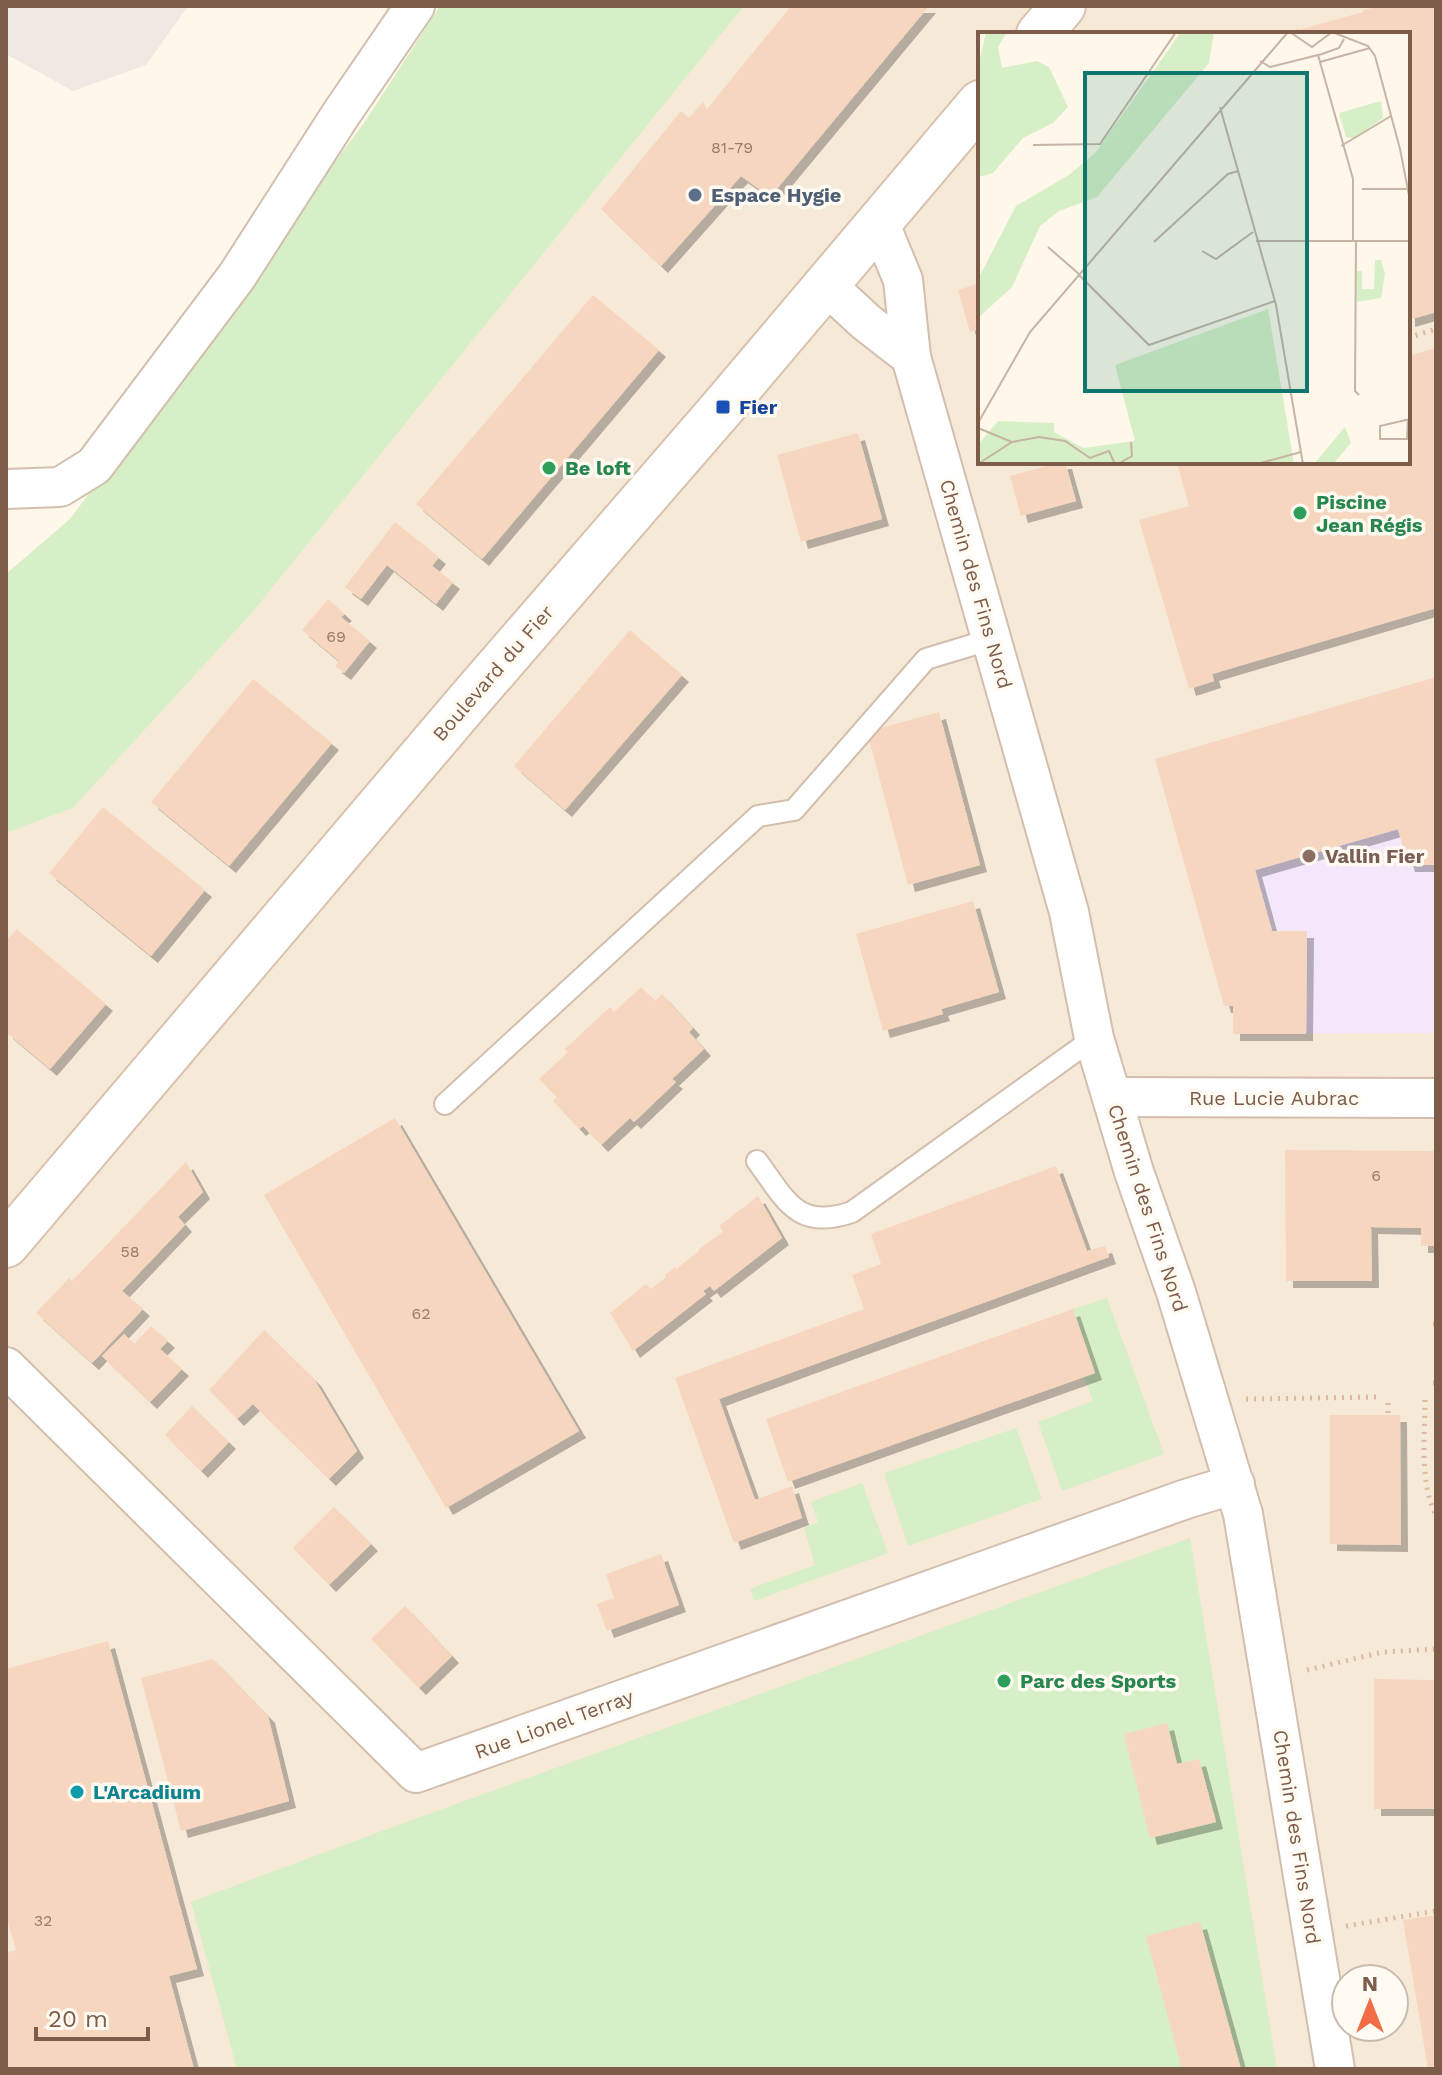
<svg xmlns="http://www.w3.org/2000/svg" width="1442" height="2075" viewBox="0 0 1442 2075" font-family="'Work Sans',sans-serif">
<defs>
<filter id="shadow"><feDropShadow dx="7" dy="7" stdDeviation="0" flood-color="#0004"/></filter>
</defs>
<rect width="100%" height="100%" fill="#fef7ea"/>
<path fill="#f7e9d7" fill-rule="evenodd" d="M744 6H1436V2069H6V833L73 808 251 614ZM980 34H1408V462H980ZM1346 1979H1394V2027H1346Z"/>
<path fill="#f0e9e3" d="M6 6H188L146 65 73 91 6 54Z"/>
<path fill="#f4e6fb" d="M1436 677V1033L1233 1034V1007L1224 1006 1155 759Z"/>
<g fill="#d6efc6">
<path d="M440 6H744L251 614 73 808 6 833V574L70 519 366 120Z"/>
<path d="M1107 1298 1164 1454 1062 1491 1038 1422 1093 1401 1084 1377 1095 1373 1073 1309Z"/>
<path d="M1016 1428 1042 1499 908 1546 884 1473Z"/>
<path d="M862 1483 888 1553 754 1601 750 1589 815 1565 804 1528 818 1522 811 1502Z"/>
<path d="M1190 1538 1277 2069H237L191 1902 401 1824Z"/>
</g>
<g fill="#f7d6bf" filter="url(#shadow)">
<path d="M791 6H929L770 197 741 176 661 266 601 209 681 111 689 118 703 102 707 109Z"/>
<path d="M1382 6H1436V312L1408 320V34L1288 33 1296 31 1295 29 1299 28V30L1363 12V10Z"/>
<path d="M980 283V329L970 332 958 290Z"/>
<path d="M593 295 659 350 482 559 416 504Z"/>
<path d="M1436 348V608L1212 674 1214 681 1189 689 1139 520 1189 506 1177 462H1408V356Z"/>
<path d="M858 433 882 519 801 542 777 455Z"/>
<path d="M1062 462H1065L1076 501 1021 516 1010 476Z"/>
<path d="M395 522 439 557 432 566 453 582 436 604 387 565 361 599 345 587Z"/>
<path d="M328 599 345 614 341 617 370 641 344 673 335 666 339 661 302 630Z"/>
<path d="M630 630 682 675 565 810 514 766Z"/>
<path d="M1436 677V865H1408L1398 829 1255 870 1272 931H1307L1306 1034H1233V1006H1224L1155 759Z"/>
<path d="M253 679 332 743 229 866 151 802Z"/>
<path d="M939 712 980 865 908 885 867 732Z"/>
<path d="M103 807 205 890 151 956 49 873Z"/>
<path d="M973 901 999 992 941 1009 943 1014 883 1031 856 934Z"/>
<path d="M17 929 106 1004 50 1069 6 1032V941Z"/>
<path d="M641 987 655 1001 662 994 693 1028 689 1032 704 1049 672 1079 676 1082 634 1122 630 1118 601 1145 583 1126 579 1129 553 1101 557 1097 539 1079 568 1052 565 1049 610 1007 614 1012Z"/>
<path d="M395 1118 579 1431 446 1508 264 1195Z"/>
<path d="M1285 1150 1436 1151V1246H1421V1228L1371 1227 1372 1281H1286Z"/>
<path d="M186 1162 203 1192 178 1217 185 1225 122 1291 143 1309 92 1363 36 1313 69 1278 72 1281Z"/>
<path d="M1056 1166 1087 1251 1105 1246 1109 1257 719 1399 755 1500 792 1486 802 1518 734 1543 675 1378 864 1309 852 1275 881 1264 871 1234Z"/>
<path d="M758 1196 782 1238 714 1291 710 1286 703 1291 706 1294 633 1351 610 1313 646 1284 651 1289 666 1277 665 1275 675 1267 676 1269 694 1255 699 1251V1249L723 1232 719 1226Z"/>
<path d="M1073 1309 1095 1373 788 1482 766 1419Z"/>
<path d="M151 1326 168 1341 160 1349 182 1369 150 1402 102 1356 124 1334 134 1344Z"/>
<path d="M264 1330 314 1379 357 1451 329 1479 253 1404 237 1419 209 1390Z"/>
<path d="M192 1406 229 1442 201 1471 165 1435Z"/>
<path d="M1330 1415H1400L1401 1545 1330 1544Z"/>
<path d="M334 1507 371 1544 329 1585 293 1548Z"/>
<path d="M661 1554 679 1605 607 1631 597 1604 614 1598 606 1574Z"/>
<path d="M405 1606 452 1656 419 1688 371 1639Z"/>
<path d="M108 1641 197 1969 169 1976 194 2069H6V1953L16 1950 6 1915V1669Z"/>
<path d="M213 1659 268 1716 289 1801 181 1831 141 1678Z"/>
<path d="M1374 1679 1436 1680V1809H1374Z"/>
<path d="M1167 1723 1177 1764 1199 1759 1216 1822 1150 1838 1124 1734Z"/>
<path d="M1436 1915V2068L1428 2069 1403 1920Z"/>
<path d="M1200 1922 1241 2069H1182L1146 1936Z"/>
</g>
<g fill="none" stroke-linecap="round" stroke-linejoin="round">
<defs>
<g id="service">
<path d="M445 1104 758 816 794 810 926 659 992 639"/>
<path d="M757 1161C786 1200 797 1231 852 1212L1094 1038"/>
</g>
<g id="minor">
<path d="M879 222 903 280 911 357 1069 912 1094 1038 1134 1172 1176 1292 1243 1514 1335 2069"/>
<path d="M825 284 866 322 911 357"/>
<path d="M6 489 60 487 94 466 237 276 341 114 415 6"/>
<path d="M1112 1097 1436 1098"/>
<path d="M6 1367 416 1773 1186 1499 1235 1484"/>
</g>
<g id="secondary">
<path d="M1039 34 1063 6"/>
<path d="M6 1245 471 698 723 407 980 103"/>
</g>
</defs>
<use href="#service" stroke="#d3bead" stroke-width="24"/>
<use href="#minor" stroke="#d3bead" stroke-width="42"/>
<use href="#secondary" stroke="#d9c1ad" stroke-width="48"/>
<g stroke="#ddb9a1" stroke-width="5" stroke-dasharray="2 6" stroke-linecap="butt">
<path d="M1408 338 1436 329"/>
<path d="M1433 1324H1436"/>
<path d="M1433 1383H1436"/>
<path d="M1246 1399 1382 1397"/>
<path d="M1425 1400C1425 1435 1419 1483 1436 1515"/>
<path d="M1388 1403V1415"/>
<path d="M1307 1670 1383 1652 1436 1649"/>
<path d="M1346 1926 1436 1911"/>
</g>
<use href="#service" stroke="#fff" stroke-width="20"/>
<use href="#minor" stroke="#fff" stroke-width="38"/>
<use href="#secondary" stroke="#fff" stroke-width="44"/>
</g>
<circle fill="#5c6f8a" stroke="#fffaf2" stroke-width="3" cx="695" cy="195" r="8"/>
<rect fill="#1a4fb4" stroke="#fffaf2" stroke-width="3" x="715" y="399" width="16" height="16" rx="4"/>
<g fill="#2e9e5b" stroke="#fffaf2" stroke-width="3">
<circle cx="549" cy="468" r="8"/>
<circle cx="1300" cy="513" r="8"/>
<circle cx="1004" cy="1681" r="8"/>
</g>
<circle fill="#8d6e63" stroke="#fffaf2" stroke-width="3" cx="1309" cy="856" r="8"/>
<circle fill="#0f9aa8" stroke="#fffaf2" stroke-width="3" cx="77" cy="1792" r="8"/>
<g text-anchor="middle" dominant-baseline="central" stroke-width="7" stroke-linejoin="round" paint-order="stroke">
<g font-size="16" fill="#9c7a66">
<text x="732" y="147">81-79</text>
<text x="336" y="636">69</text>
<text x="1376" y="1175">6</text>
<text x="130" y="1251">58</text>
<text x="421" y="1313">62</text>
<text x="43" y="1920">32</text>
</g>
<g font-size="20" font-weight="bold" fill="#4e5e75" stroke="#fffaf2" text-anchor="start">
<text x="711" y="195">Espace Hygie</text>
</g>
<g font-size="20" font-weight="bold" fill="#164399" stroke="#fffaf2" text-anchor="start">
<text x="739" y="407">Fier</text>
</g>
<g font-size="20" font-weight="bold" fill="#27864d" stroke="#fffaf2" text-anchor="start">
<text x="565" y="468">Be loft</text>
<text x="1316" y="502">Piscine<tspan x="1316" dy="23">Jean Régis</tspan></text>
<text x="1020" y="1681">Parc des Sports</text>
</g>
<g font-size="20" fill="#7d5c49" stroke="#fffaf2">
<text transform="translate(976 584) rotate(74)">Chemin des Fins Nord</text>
<text transform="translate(493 673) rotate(-49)">Boulevard du Fier</text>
<text x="1274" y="1098">Rue Lucie Aubrac</text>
<text transform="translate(1148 1208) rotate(72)">Chemin des Fins Nord</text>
<text transform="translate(554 1724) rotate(-20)">Rue Lionel Terray</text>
<text transform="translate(1297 1837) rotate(81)">Chemin des Fins Nord</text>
</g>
<g font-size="20" font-weight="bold" fill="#785e54" stroke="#fffaf2" text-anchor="start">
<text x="1325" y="856">Vallin Fier</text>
</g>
<g font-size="20" font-weight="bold" fill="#0d838f" stroke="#fffaf2" text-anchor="start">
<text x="93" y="1792">L'Arcadium</text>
</g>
</g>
<g transform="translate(978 32)">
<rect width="432" height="432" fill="#fef7ea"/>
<path d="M8 0H29L20 15 24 36 59 29 71 35 90 75 75 91 45 106 15 141 0 145V35ZM203 0H236L231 31 119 165 81 179 62 194 34 255 0 286V247L38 174 91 143 118 120ZM403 69 405 86 376 106 368 105 361 81ZM397 228H403L407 242 403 266 379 270V239H384V257H396ZM290 277 316 432H0V413L20 389 76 391V400L105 416 157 409 137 333ZM367 395 373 411 355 432H336Z" fill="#d6efc6"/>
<path fill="none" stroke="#c6b4a5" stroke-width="2" d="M312 0 334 15 354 0M354 0 390 14 397 24 422 117 431 163V209M340 23 375 147V209M282 29 292 35 344 22 361 16 366 7M342 30 392 16M242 75 298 273 325 432M55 113 122 112 198 0M363 114 413 84M384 157H429M278 209H432M378 209 377 359 381 363M176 210 250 142 260 139M70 215 101 242M224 219 238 227 275 200M100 242 171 313 297 269M430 388 429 407H402V394L432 387M0 391 52 300 310 0M0 396 34 410M0 432 34 410 61 405 87 409 112 426 131 419 137 432M140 432 154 424 153 410M279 432 323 420"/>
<path fill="#0f766e" fill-opacity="0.15" stroke="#0f766e" stroke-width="4" d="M107 41H329V359H107Z"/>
<rect width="432" height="432" fill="none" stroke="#7d5c49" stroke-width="4"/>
</g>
<rect width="1442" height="2075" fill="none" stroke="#7d5c49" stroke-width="16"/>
<g transform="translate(1370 2003)"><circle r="38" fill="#fffaf2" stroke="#cbbbae" stroke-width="2"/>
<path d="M0-6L14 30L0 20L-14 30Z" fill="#f26d45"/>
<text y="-12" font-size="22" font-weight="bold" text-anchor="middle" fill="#7d5c49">N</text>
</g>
<path d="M36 2027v12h112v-12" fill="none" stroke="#7d5c49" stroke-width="4"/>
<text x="48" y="2027" font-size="24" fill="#7d5c49" stroke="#fffaf2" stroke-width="6" paint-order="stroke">20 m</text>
</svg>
